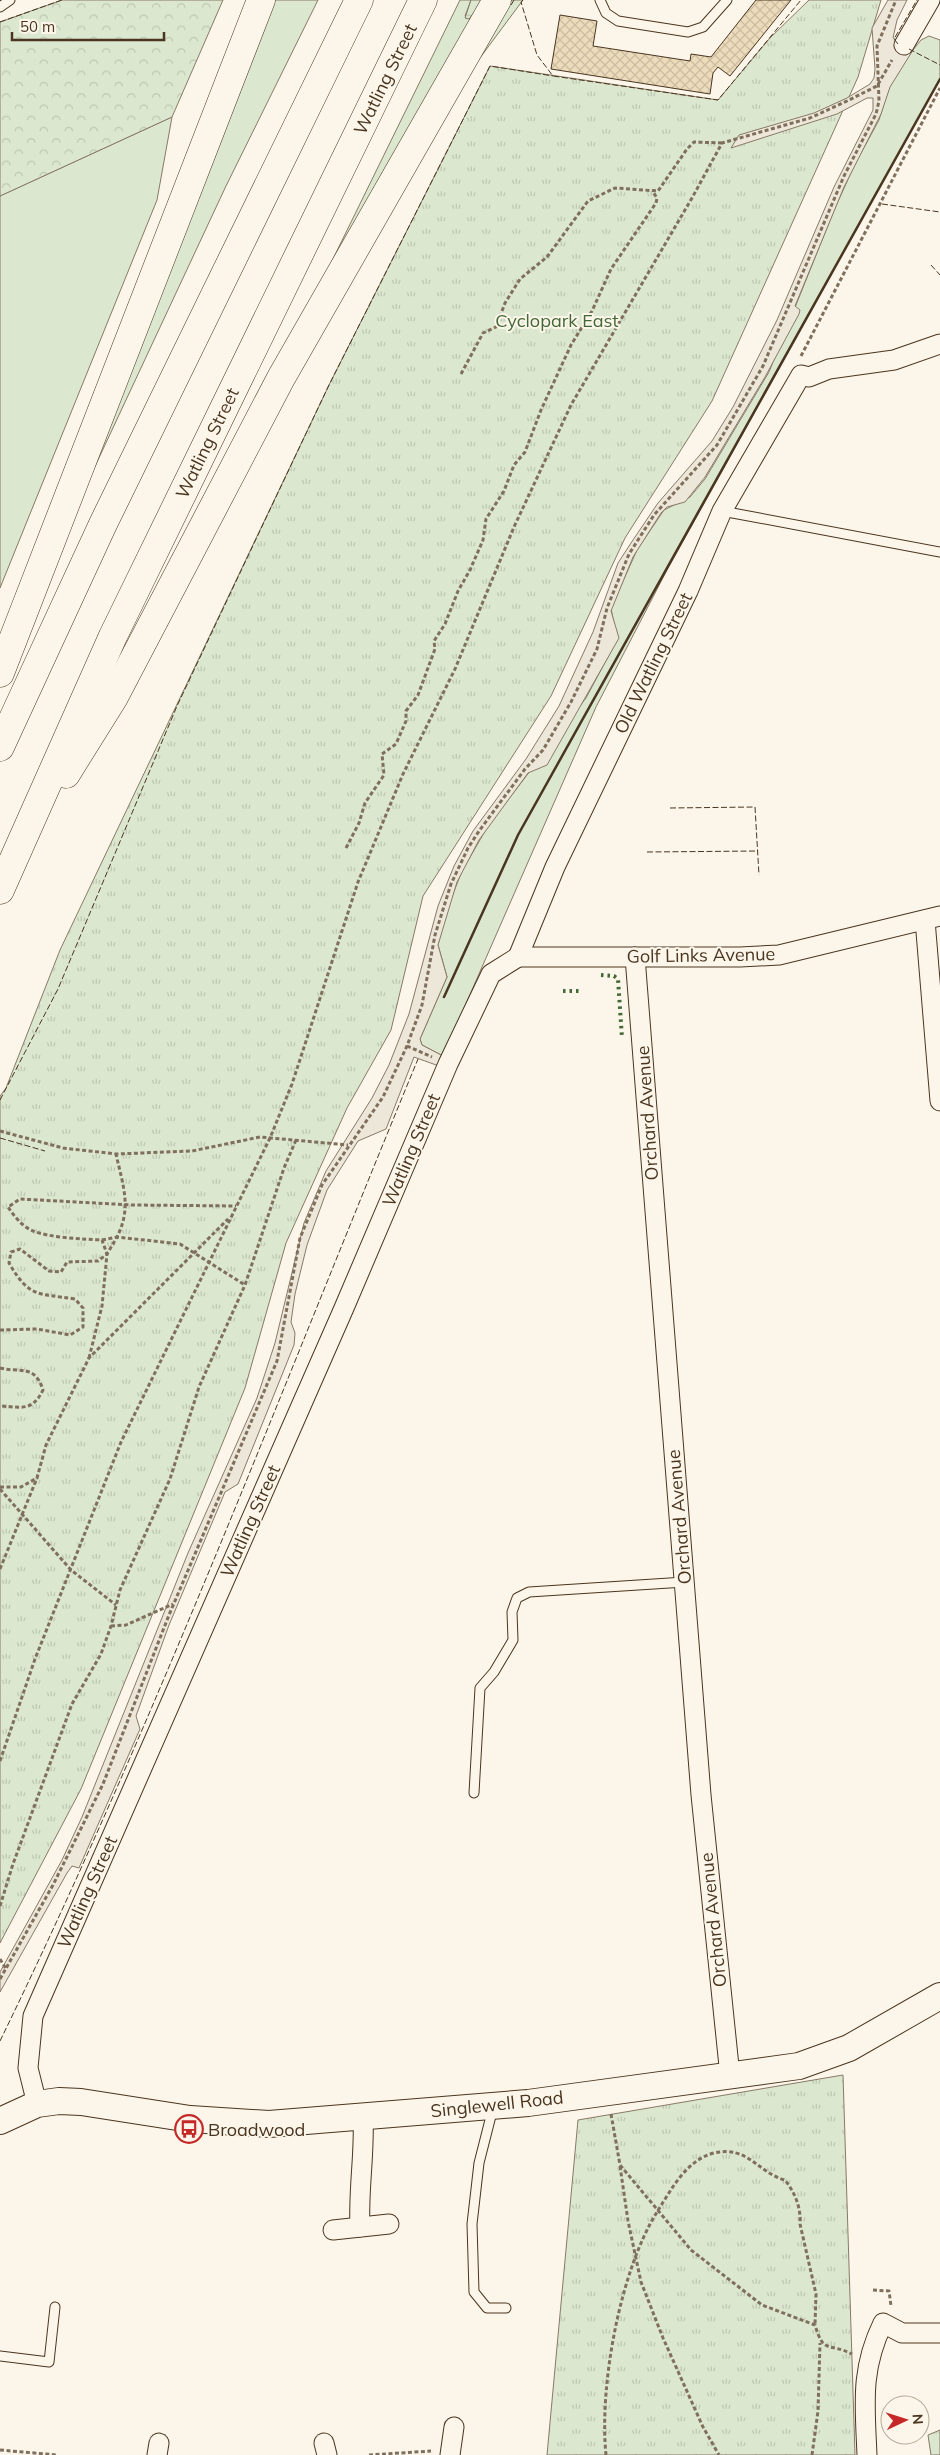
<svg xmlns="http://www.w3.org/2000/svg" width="940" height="2455" viewBox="0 0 940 2455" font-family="Mulish,sans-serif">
<defs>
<pattern id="forest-crowns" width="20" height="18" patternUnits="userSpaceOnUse" patternTransform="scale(1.25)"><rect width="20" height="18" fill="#dce7d0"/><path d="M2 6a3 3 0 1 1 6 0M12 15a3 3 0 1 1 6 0" fill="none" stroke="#bec7b2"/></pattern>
<pattern id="park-tufts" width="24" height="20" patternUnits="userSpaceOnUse" patternTransform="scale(1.25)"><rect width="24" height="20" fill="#dce7d0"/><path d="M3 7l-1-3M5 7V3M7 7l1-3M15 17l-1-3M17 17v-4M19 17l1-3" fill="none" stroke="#bec7b2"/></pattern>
<pattern id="building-cross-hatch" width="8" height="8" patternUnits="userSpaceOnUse" patternTransform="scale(1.25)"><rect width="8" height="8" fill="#ecdcbc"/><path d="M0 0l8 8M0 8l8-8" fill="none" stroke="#ccbda1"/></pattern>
</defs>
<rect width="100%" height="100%" fill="#fbf6e9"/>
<g fill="#dce7d0" stroke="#887966">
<path d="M270 0H318L226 186 83 492Z"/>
<path d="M460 0H471L465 16 471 19 303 320Z"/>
<path d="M511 0H523L471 70Z"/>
<path d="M929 36 940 40V79L667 570 596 707 443 1056 422 1045 420 1039 447 977 438 945 447 909 462 871 488 826 586 698 617 640 611 608 637 550 664 510 690 497 705 479 769 372 835 208 855 164 879 120 889 87 912 51 921 40Z"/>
<path d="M172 117 157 200 0 588V196Z"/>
</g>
<g fill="url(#forest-crowns)" stroke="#887966">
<path d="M62 0H223L172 117 0 196V22Z"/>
<path d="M471 0H484L469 19 465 18Z"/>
</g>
<g fill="url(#park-tufts)" stroke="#887966">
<path d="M809 0H881L858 77 712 401 625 538 551 696 423 896 391 1030 347 1108 286 1243 245 1388 81 1789 0 1943V1096L6 1088 60 950 329 385 490 66 718 100 770 38Z"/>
<path d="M843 2075 855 2455H547L578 2120Z"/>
<path d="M940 2430V2455H931L928 2435Z"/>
</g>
<path fill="#ede7d9" stroke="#887966" d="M888 0H907L897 20 893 38 913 50 890 87 881 114 844 187 795 306 800 310 799 314 765 377 705 477 685 502 667 507 661 513 633 557 611 611 619 638 547 765 528 773 479 840 457 882 438 945 447 977 420 1039 422 1045 443 1056 439 1066 414 1057 386 1129 358 1141 327 1190 307 1245 295 1294 291 1322 295 1333 294 1345 238 1484 225 1492 169 1625 136 1716 140 1729 79 1868 72 1866 67 1873 0 1992V1972L62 1860 82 1817 188 1553 257 1398 275 1343 304 1223 326 1171 372 1098 389 1065 409 1014 438 906 454 866 473 831 526 759 559 706 593 632 618 563 633 540 658 503 712 441 733 407 777 320 834 187 873 110V98H867L837 114 731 148 739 135 814 113 847 98 870 84 874 78 875 69 872 28Z"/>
<path fill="url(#building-cross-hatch)" stroke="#4a3520" d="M756 0H791L730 76 718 67 713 73 710 94 551 69 560 15 597 21 593 46 690 61 691 54 711 57Z"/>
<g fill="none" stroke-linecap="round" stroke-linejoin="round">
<defs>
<g id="lane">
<path d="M600 0 606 13 618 21 688 32 703 27 727 0"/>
<path d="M0 7 10 0"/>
<path d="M722 511 940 552"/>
<path d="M474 1793 480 1688 494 1672 513 1640 512 1612 517 1598 529 1592 685 1582"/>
<path d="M493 2108 479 2163 472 2224 474 2292 487 2308H506"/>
<path d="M0 2356 49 2362 55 2307"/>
</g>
<g id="street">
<path d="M904 45 930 0"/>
<path d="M925 920 940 1101"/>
<path d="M518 957 555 867 688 591 722 511 801 375 809 377 829 369 894 360 940 344"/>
<path d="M518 957H740L779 955 940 916"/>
<path d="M635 957 701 1795 730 2076"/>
<path d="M37 2104 28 2068 33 2016 344 1308 448 1064 491 974 518 957"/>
<path d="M360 2227C358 2190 365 2153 363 2116"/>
<path d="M333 2230 389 2224"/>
<path d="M324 2443 327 2455"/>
<path d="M157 2455 159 2443"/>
<path d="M450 2455 454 2427"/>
<path d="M867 2455C865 2405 860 2370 883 2323L902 2333H940"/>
</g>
<path id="secondary" d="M0 2121 37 2104 59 2101 81 2102 190 2119 269 2124 528 2103 799 2066 849 2048 940 1996"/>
<g id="highway">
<path d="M0 673 261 0"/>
<path d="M0 747 103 524 359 0"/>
<path d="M66 774 114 697 281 378 497 0"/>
<path d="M0 890 113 636 423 0"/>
</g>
</defs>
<use href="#lane" stroke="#4a3520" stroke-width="11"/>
<use href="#street" stroke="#4a3520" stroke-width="21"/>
<use href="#secondary" stroke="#4a3520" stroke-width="28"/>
<use href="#highway" stroke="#4a3520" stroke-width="29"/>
<g stroke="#7f6f5c" stroke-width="3" stroke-dasharray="4 2.5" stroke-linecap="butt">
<path d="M801 356 940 88"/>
<path d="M461 374 483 333 496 327 505 303 520 279 547 257 588 201 615 188 658 191 687 149 694 142 722 143"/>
<path d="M346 848 359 823 365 803 384 775 382 754 396 744 406 721V711L418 695 435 649 434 641 445 624 458 591 470 570 483 540 486 519 504 491 514 465 525 452 541 410 571 345 592 311 611 269 656 203 657 198 653 192"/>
<path d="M407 1046 432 1057"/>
<path d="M0 1131 63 1148 116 1154 192 1151 260 1137 348 1145"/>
<path d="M102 1240 117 1237C132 1207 123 1186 116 1154"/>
<path d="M0 1330 37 1329 70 1335 83 1327V1308L75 1299C38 1293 30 1299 9 1263L11 1252 20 1249 49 1271 61 1272 67 1262 98 1261 107 1254 102 1240C83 1239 48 1238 31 1230 21 1225 14 1216 8 1207L20 1199 132 1205 236 1206"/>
<path d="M89 1358 102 1306 107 1254 117 1237 180 1244 245 1285"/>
<path d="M0 1368C20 1373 35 1364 43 1390 32 1412 22 1407 0 1406"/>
<path d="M0 1487H21L37 1478 46 1445 89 1358 228 1219"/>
<path d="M0 1489 71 1570 116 1605"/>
<path d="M0 1569 37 1478"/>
<path d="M111 1626 126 1625 173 1604"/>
<path d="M0 1761 35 1659 121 1442 270 1138 292 1084 358 882 403 774 455 669 514 527 571 405 692 198 722 143 810 118 847 101 877 86 892 60"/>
<path d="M0 1906 13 1864 72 1704 101 1654 111 1626 120 1590 170 1479 199 1387 245 1285 284 1168 296 1140"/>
<path d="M0 1959 6 1969"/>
<path d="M0 1979 53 1885 103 1784 169 1615 277 1361 300 1238 322 1185 383 1097 407 1046 422 1005 435 935 451 884 468 848 479 831 525 769 543 750 571 702 597 649 607 608 629 554 654 515 717 445 763 366 844 176 876 114 879 101 877 46 896 0"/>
<path d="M611 2114 620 2165 691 2250 762 2305 815 2325C824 2355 828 2342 852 2354"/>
<path d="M620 2166 628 2221 641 2282 663 2338 703 2427 719 2455"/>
<path d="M873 2290 889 2291 891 2306"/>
<path d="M0 2450 57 2455"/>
<path d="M369 2455 431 2451"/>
<path d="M606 2455C599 2386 620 2271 657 2212 671 2190 686 2160 714 2153 748 2145 758 2173 785 2180 795 2193 801 2207 800 2224L816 2294 815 2325"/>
<path d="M812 2455 818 2411 820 2343"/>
</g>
<use href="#lane" stroke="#fbf6e9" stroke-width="9"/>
<use href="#street" stroke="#fbf6e9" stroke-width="19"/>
<use href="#secondary" stroke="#fbf6e9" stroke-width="26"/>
<use href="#highway" stroke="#fbf6e9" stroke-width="28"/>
<g stroke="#436837" stroke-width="4" stroke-dasharray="2.5 4" stroke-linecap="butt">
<path d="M601 975 614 976 618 979 622 1038"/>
<path d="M563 991H581"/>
</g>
<g stroke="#4a3520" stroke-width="1" stroke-dasharray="6 2.5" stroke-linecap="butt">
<path d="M523 0 521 2 537 55 553 76 718 100 801 0"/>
<path d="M511 5 514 0"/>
<path d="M0 22 62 0"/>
<path d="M898 44 894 39 917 0"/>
<path d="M909 49 940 65"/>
<path d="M882 204 940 212"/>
<path d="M931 265 940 275"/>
<path d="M670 808 755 807 759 875"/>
<path d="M647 852 758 851"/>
<path d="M0 1100 58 989 177 706 329 385 490 66 553 76"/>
<path d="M0 1138 45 1151"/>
<path d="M0 2041C156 1721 282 1388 418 1059"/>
</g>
<path stroke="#4a3520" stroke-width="2.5" d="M444 997 518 835 940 79"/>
</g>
<defs>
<symbol id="bus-ring" viewBox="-11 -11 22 22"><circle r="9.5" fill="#fbf6e9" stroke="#c62828" stroke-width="1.5"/><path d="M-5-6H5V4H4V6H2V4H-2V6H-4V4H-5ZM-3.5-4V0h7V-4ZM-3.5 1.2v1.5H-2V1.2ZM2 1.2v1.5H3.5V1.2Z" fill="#c62828"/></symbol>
</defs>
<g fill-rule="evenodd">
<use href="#bus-ring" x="173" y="2113" width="32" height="32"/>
</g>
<g text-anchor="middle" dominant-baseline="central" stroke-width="4" stroke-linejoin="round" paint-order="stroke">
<g font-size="18" fill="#4a3520" stroke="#fbf6e9">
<text transform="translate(385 79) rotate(-64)">Watling Street</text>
<text transform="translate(207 443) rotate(-64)">Watling Street</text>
<text transform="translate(653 663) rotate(-64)">Old Watling Street</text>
<text transform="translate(701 955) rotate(-1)">Golf Links Avenue</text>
<text transform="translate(647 1113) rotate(-94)">Orchard Avenue</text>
<text transform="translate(411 1150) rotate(-67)">Watling Street</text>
<text transform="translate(679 1517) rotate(-95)">Orchard Avenue</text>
<text transform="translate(250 1521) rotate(-66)">Watling Street</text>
<text transform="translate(87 1892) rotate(-66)">Watling Street</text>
<text transform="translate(713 1920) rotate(-96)">Orchard Avenue</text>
<text transform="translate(497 2104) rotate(-6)">Singlewell Road</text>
</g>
<g font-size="18" fill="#436837" stroke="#fbf6e9">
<text x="557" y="320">Cyclopark East</text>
</g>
<g font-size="18" fill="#4a3520" stroke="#fbf6e9" text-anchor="start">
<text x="208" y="2129">Broadwood</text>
</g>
</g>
<g transform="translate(905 2420) rotate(86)"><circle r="24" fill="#fbf6e9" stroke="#b4a999"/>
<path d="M0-4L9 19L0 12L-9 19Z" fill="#c62828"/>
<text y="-8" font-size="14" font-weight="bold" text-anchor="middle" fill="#4a3520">N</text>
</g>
<path d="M12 32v8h152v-8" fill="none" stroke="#4a3520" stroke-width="2.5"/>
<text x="20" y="32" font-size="15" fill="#4a3520" stroke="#fbf6e9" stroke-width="4" paint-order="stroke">50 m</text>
</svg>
